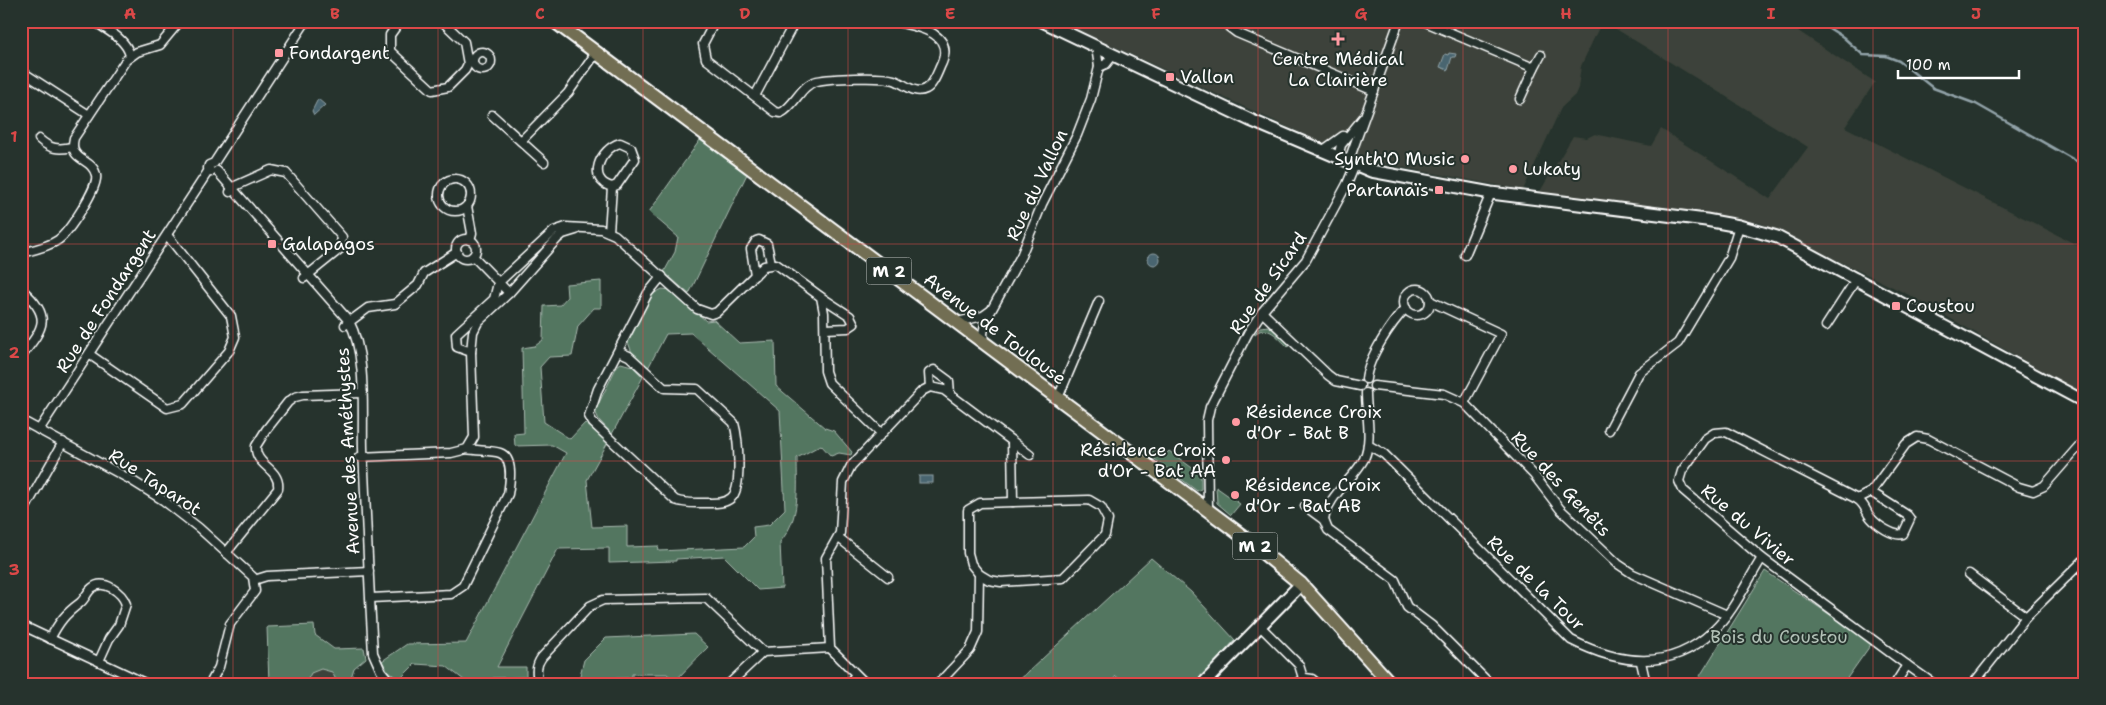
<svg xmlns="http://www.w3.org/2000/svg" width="2106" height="705" viewBox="0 0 2106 705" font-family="'Shantell Sans',sans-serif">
<rect width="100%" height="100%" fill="#26332d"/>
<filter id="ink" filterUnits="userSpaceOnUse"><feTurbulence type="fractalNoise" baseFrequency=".02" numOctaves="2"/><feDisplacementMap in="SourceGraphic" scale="10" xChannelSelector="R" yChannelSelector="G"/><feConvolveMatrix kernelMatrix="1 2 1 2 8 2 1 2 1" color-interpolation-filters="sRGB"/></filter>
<g filter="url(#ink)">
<g fill="#3c433a">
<path d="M1059 21H1602L1581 66 1578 88 1575 95 1561 108 1523 190 1357 159Z"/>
<path d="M1603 21H1783L1875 82 1845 127 2081 247 2085 243V395L1909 295 1760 223 1539 193 1573 136 1587 138 1595 134 1651 146 1661 129 1770 199 1808 147Z"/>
<path d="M321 669 332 672 338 684H292L307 681 311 673Z"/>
</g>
<g fill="#537660" stroke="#a9bab0">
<path d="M700 140 747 174 689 294 664 272 675 252 678 237 649 212Z"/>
<path d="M601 281V308H594L578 326 572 356 549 357 540 367 544 422 570 439 585 423 608 442 587 480 592 527 627 526V547L658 546 659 551 744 547 754 537 753 527 769 525 785 509 780 411 691 333 666 334 648 368 632 353 628 342 651 295 662 289 672 290 706 321 714 320 739 343 775 341 776 386 825 428 834 431 852 452 851 455 839 453 831 456 821 445 797 458C797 488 801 518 780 542L782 588 758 590 724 556 676 559V561L609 563V548L558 549 497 667H526V677L493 678 490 684H469L446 666 415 664 399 680 388 671 382 661 407 644 466 643 566 453 552 445 515 446 514 434 524 433 522 348 535 346 543 340 544 306 560 305 567 297 566 284Z"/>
<path d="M1269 326 1289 343 1288 347C1278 338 1267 322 1254 335L1260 327Z"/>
<path d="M621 363 632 366 643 377 612 434 599 420 595 411 617 366Z"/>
<path d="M1153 449 1164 456 1169 451 1195 470 1201 469V489L1197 491 1151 456Z"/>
<path d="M1216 487 1240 504 1231 515 1217 503Z"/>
<path d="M1151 558 1191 592 1235 640 1195 684H1125L1116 676 1110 684H1015Z"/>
<path d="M1765 571 1872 643 1843 684H1695Z"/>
<path d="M314 625 315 635 334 649 364 648 366 658 354 668 349 684H338L332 672 321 669 311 673 307 681 269 684 267 627Z"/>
<path d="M694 634 708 647 675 681 667 674H632V678L579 679 584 660 606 638Z"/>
</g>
<g fill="#4a656f" stroke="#92a3a9">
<path d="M1449 53 1456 54 1455 57H1452L1448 70 1440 67 1445 54 1448 55Z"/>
<path d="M318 99 325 105 314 115 312 111Z"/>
<circle cx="1154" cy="259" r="6"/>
<rect x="919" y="476" width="14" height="7"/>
</g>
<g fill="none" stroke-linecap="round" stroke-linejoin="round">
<path stroke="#92a3a9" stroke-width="2.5" d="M1818 21 1843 37 1863 55 1886 56 1899 61 1933 88 1976 104 2085 166"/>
<defs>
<g id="street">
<path d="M94 21C108 31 125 38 130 55"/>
<path d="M400 21 390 35V51L432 90 448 87 465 70 468 64 464 42 442 21"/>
<path d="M715 21 703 44 706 59 775 112 781 113C796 105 800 85 817 81 831 78 881 76 894 80 904 83 914 95 926 89 933 85 937 74 940 67 958 32 916 26 891 21"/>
<path d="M1227 21 1229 27 1237 33 1374 91"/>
<path d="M1423 21 1534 68 1520 99"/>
<path d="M1096 47 1099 67"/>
<circle cx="482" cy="61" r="9"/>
<path d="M1534 68 1541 55"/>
<path d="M21 71 89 115"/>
<path d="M755 96 795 21"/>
<path d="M492 115 544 162"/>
<path d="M39 139C50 149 58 150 72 147"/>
<path d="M521 141 568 93 596 53"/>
<path d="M620 143 631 148 635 159 617 185 612 187C586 180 600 149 620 143Z"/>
<path d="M1322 151 1343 136"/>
<path d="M1338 158 1341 145 1363 118"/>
<path d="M1348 163 1399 21"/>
<path d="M217 171 349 321C367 355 362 409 363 448 366 516 369 585 373 653L381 671 392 684"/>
<path d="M211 172 208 168 209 165 214 163 306 21"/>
<circle cx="455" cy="195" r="16"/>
<path d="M230 192 233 187 271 170 286 173 342 237 340 249 304 278"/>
<path d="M467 206 472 233 470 240"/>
<path d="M609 232 612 187"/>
<circle cx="466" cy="249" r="10"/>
<path d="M21 253C33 250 48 247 58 240 68 233 99 187 96 175 92 157 68 162 74 138L126 60 137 52 160 45 180 21"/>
<path d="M1465 255 1491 193"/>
<path d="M473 256 509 293"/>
<path d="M755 275 751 249 756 241 759 240 767 244 771 263"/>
<path d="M21 289C53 317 44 327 21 357"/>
<circle cx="1417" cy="302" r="13"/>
<path d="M821 297 850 316 854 324 848 328 825 329"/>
<path d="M1430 301 1501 334 1464 403"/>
<path d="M1262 312 1328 375 1336 381 1360 386"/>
<path d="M957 322 983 316 990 311"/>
<path d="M345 325 368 308 395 304 418 285 424 273 457 252"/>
<path d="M1826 326 1857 278"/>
<path d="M984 343 983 333 986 320 1021 256 1042 204 1077 135 1091 99 1099 67 1106 64 1113 55"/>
<path d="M618 351 629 356 664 388 697 389 734 423C738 437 743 489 731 498 724 504 714 503 705 503 695 503 685 504 675 500L593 423 589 416 598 389 648 293 662 276"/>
<path d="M471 352 457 347 456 334 494 299 498 283 554 231 566 227 601 229 615 235 697 309 711 314 717 312 764 266 776 264 821 297 824 313 825 371 829 383 881 433"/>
<path d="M89 354 167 408 183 404 229 351 235 337 231 316 167 235"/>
<path d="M1366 379C1368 358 1391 323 1406 308"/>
<path d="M1374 386 1444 394 1464 403 1534 475 1560 509 1618 564 1633 574 1727 615"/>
<path d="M930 387 929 373 934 370 949 381 950 394"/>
<path d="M1058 398 1099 301"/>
<path d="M21 420 131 480 163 500 199 528 253 577 255 591 230 624 219 667 210 684"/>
<path d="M39 430 209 170"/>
<path d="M1609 430 1639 373 1678 343 1729 258 1739 226"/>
<path d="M1012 441 1030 455"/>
<path d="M1368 445 1384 454 1571 640C1620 665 1670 672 1713 631 1734 612 1747 581 1762 558"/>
<path d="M359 457 451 453 467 449 474 437 471 352 473 332 478 322 509 293 557 239 563 234 576 230"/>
<path d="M1857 499C1866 505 1865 511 1871 518 1877 525 1894 537 1903 534L1910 519 1907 515 1871 492"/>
<path d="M1305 506 1324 520 1328 530 1395 580 1407 607 1432 626 1490 684"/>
<path d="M1208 510 1207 420 1210 407 1248 333 1262 312 1306 260 1347 184 1355 165"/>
<path d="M21 516 63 442"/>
<path d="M1324 520C1328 495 1353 480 1364 459 1373 439 1366 414 1366 393"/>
<path d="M839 538 888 577"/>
<path d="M226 553 278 489C281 468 254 466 256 446L266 430 288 402 295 397 303 395 361 393"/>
<path d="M1969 574 2026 617"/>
<path d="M254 580 267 576 369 571"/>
<path d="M371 598 451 594 463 586 508 494C510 482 514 458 500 453 492 450 477 451 467 449"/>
<path d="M21 625 147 684"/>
<path d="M1259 625 1299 665 1303 678"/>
<path d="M50 639C59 622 65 614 80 603 85 599 87 592 92 588 104 578 122 593 126 604L119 625 109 639 99 661"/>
<path d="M1641 662 1646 684"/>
<path d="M1907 665 1762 558 1683 490 1679 481 1682 471 1705 439 1714 433 1726 432 1857 499 1871 492 1906 444 1917 437 1928 439 2019 487 2033 491 2044 486 2085 439"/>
<path d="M540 684C535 674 536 665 542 657L590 606 603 600 706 598 763 652"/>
<path d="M729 684 763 652 830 648"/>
<path d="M848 684 856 675"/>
<path d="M866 684 830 648 826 558 840 533 843 482 851 466 922 391 930 387 944 390 1012 441 1013 502 1089 500 1101 507 1108 520 1105 535 1063 578 1001 582 989 580 979 574"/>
<path d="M938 684 970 650 978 632 979 574 971 564 968 553V510L980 503 1013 502"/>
<path d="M1295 684 1305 678 1312 679 1318 684"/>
<path d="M1895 684 1907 665 1934 684"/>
<path d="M1973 684 2026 617 2085 559"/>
</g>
<g id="secondary">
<path d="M1042 21 1250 120 1371 171 1491 193 1706 220 1739 226 1777 237 2085 402"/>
<path d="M1203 684 1301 584"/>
</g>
<path id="primary" d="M554 21 1245 538 1301 584 1391 684"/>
</defs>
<use href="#street" stroke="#fff" stroke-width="11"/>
<use href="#secondary" stroke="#fff" stroke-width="15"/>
<use href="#primary" stroke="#fff" stroke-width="16"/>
<use href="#street" stroke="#26332d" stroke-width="8"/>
<use href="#secondary" stroke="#26332d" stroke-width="11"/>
<use href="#primary" stroke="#726e52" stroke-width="12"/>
</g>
</g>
<path fill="none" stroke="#dc4848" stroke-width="1" stroke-opacity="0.55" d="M233 21V684M438 21V684M643 21V684M848 21V684M1053 21V684M1258 21V684M1463 21V684M1668 21V684M1873 21V684M21 244H2085M21 461H2085"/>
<g fill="#ff9aa2" stroke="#26332d" stroke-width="2">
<path d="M1335.5 31.5h5v5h5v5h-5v5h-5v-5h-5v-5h5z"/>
<rect x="274" y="48" width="10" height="10" rx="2.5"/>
<rect x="1165" y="72" width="10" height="10" rx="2.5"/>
<circle cx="1465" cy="159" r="5"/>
<circle cx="1513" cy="169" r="5"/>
<rect x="1434" y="185" width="10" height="10" rx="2.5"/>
<rect x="267" y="239" width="10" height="10" rx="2.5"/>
<rect x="1891" y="301" width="10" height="10" rx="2.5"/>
<circle cx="1236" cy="422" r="5"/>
<circle cx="1226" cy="460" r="5"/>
<circle cx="1235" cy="495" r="5"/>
</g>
<g text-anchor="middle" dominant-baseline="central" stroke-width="4" stroke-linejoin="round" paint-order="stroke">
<g fill="#26332d" stroke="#bec2c0" stroke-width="1">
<rect x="866.5" y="257.5" width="45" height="27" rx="4"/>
<rect x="1232.5" y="532.5" width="45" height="27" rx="4"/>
</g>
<g font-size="16" font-weight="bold" fill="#fff">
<text x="889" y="271">M 2</text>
<text x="1255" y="546">M 2</text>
</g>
<g font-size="18" fill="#fff" stroke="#26332d" text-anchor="start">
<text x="289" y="53">Fondargent</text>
<text x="1338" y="59" text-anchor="middle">Centre Médical<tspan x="1338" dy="21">La Clairière</tspan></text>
<text x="1180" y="77">Vallon</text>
<text x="1455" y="159" text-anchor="end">Synth'O Music</text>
<text x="1523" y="169">Lukaty</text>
<text x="1429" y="190" text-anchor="end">Partanaïs</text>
<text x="282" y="244">Galapagos</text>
<text x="1906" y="306">Coustou</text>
<text x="1246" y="412">Résidence Croix<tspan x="1246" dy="21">d'Or - Bat B</tspan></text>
<text x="1216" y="450" text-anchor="end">Résidence Croix<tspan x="1216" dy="21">d'Or - Bat AA</tspan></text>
<text x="1245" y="485">Résidence Croix<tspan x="1245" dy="21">d'Or - Bat AB</tspan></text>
</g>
<g font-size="18" fill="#fff" stroke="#26332d">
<text transform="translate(1037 185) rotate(-65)">Rue du Vallon</text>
<text transform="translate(1268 283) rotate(-55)">Rue de Sicard</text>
<text transform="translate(106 301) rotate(-57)">Rue de Fondargent</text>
<text transform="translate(995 329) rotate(37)">Avenue de Toulouse</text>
<text transform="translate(348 451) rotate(-93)">Avenue des Améthystes</text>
<text transform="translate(155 482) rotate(33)">Rue Taparot</text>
<text transform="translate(1561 484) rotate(47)">Rue des Genêts</text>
<text transform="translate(1748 525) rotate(40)">Rue du Vivier</text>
<text transform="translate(1536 583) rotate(44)">Rue de la Tour</text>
</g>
<g font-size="18" fill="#b2c1b7" stroke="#26332d">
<text x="1779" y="637">Bois du Coustou</text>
</g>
</g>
<rect width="2106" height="705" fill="none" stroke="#26332d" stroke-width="55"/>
<path d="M1898 70v8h121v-8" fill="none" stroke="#ffffff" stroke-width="2.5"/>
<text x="1906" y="70" font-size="15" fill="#ffffff" stroke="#26332d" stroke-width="4" paint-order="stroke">100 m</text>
<rect x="28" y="28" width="2050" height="650" fill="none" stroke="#dc4848" stroke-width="2"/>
<g font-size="16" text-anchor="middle" font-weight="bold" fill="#dc4848">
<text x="130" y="19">A</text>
<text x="335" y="19">B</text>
<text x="540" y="19">C</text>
<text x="745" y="19">D</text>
<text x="950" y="19">E</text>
<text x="1156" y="19">F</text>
<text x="1361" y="19">G</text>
<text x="1566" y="19">H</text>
<text x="1771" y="19">I</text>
<text x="1976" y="19">J</text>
<text x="14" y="142">1</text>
<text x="14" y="358">2</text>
<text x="14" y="575">3</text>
</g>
</svg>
